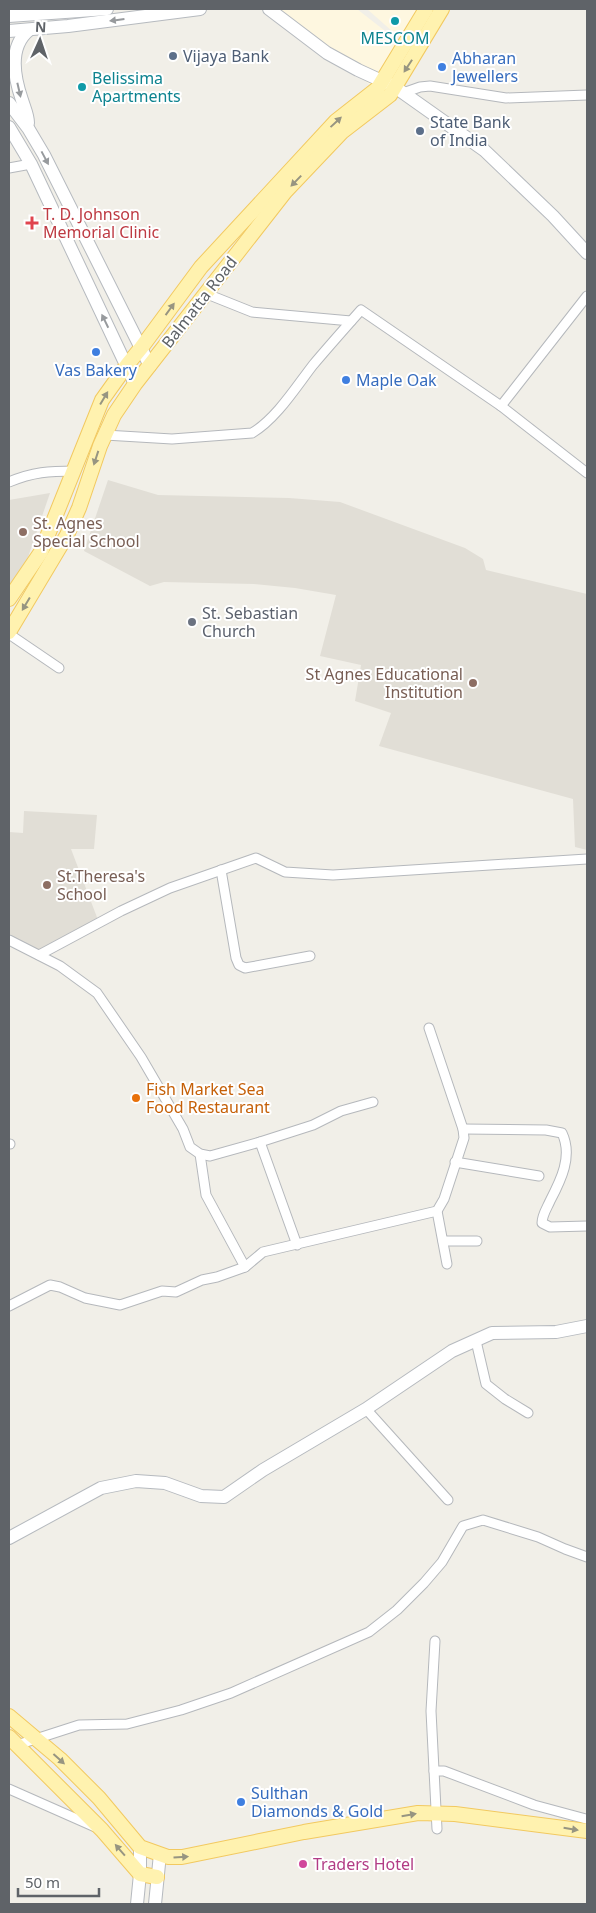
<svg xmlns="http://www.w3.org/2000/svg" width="596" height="1913" viewBox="0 0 596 1913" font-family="'Noto Sans',sans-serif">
<rect width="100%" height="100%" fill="#f1efe8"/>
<g fill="#fef7e0">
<path d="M273 9H357L398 41 373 87Z"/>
<path d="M367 9H421L402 40Z"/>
</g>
<g fill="#e1ded6">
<path d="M108 480 158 495 289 498 340 502 465 548 483 559 486 570 587 594V850L575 847 573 799 379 746 391 713 355 701 361 665 320 656 336 595 295 588 254 584 164 582 150 586 84 551Z"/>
<path d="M50 493 26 563 9 588V500Z"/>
<path d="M24 811 97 815 94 849H71L98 920 39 952 9 937V832L23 833Z"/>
</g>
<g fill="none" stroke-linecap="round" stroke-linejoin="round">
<defs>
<g id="street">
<path d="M403 93 420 87 430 86 506 98 587 95"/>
<path d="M9 168 31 164"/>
<path d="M207 294 252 312 351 321"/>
<path d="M501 406 587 296"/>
<path d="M105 435 172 439 252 433C276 419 296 387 313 365 329 346 345 328 361 310L501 406 587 473"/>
<path d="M9 482C33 472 49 471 75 471"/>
<path d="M9 634 59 668"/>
<path d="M221 870 236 958 239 965 245 968 310 956"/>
<path d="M9 940 60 966 97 993 141 1057 183 1129 190 1147 200 1154 210 1156 260 1142 313 1125 341 1111 373 1102"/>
<path d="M39 955 121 911 170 888 256 858 285 872 333 875 587 859"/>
<path d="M463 1129 546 1130 562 1133C573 1156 561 1180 550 1201 547 1208 542 1215 542 1223L550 1227 587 1226"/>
<path d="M260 1142 297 1245"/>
<path d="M9 1144H10"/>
<path d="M200 1154 206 1195 245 1267"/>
<path d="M455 1162 539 1176"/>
<path d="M437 1211 447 1264"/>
<path d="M443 1241H477"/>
<path d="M9 1306 50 1285 60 1287 85 1298 120 1305 162 1291 176 1292 202 1280 217 1277 245 1267 263 1252 437 1211 444 1199 464 1138 463 1129 429 1028"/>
<path d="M476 1341 486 1384 505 1399 528 1413"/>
<path d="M366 1409 448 1500"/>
<path d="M435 1641 431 1711 437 1829"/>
<path d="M17 1745 79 1725 127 1724 181 1710 231 1693 369 1632 397 1610 424 1583 442 1562 463 1526 483 1520 538 1537 565 1549 587 1557"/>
<path d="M434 1771H444L534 1805 586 1819"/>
<path d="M9 1789 95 1827"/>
</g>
<g id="secondary">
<path d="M269 9 327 53 358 70 395 87 484 150 553 216 587 253"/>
<path d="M9 16 107 9"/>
<path d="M9 31 68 26 200 9"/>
<path d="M9 103 28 128 44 155 150 366"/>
<path d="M28 123C28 115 24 107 22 100 14 77 8 47 29 30"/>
<path d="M9 127 31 164 135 384"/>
<path d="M9 1538 101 1488 136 1481 165 1483 201 1496 224 1497 263 1470 366 1409 452 1351 492 1333 556 1332 587 1326"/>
<path d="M137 1904 140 1874V1847"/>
<path d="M155 1904 160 1854"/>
</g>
<g id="primary">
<path d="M9 599 41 552 102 400 127 365 141 348 201 267 336 121 378 88 426 9"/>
<path d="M9 632 67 535 79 508 100 446 114 415 135 384 285 192 342 132 390 95 442 9"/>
<path d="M9 1716 60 1759 99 1798 140 1847 168 1857H182L304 1832 418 1813 455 1814 587 1831"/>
<path d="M9 1737 102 1830 140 1874 157 1877"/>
</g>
</defs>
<use href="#street" stroke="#b5b8bc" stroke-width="11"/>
<use href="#secondary" stroke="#b6babf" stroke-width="14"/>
<use href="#primary" stroke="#f2c960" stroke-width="16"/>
<use href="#street" stroke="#fff" stroke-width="9"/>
<use href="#secondary" stroke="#fff" stroke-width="12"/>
<use href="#primary" stroke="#fff2af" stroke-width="14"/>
</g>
<defs><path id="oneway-solid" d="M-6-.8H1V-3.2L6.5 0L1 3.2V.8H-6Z" transform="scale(1.25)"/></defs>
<g fill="#979a9d">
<use href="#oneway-solid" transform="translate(117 20) rotate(173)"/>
<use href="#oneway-solid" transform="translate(19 90) rotate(77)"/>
<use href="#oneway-solid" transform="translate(45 158) rotate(62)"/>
<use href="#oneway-solid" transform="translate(105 321) rotate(-116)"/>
</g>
<g fill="#979581">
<use href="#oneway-solid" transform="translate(408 66) rotate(123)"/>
<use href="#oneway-solid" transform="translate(336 122) rotate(-43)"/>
<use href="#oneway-solid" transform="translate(296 181) rotate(134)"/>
<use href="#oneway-solid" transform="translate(170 309) rotate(-54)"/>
<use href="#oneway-solid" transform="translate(104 398) rotate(-59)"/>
<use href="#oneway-solid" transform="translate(96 458) rotate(108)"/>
<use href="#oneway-solid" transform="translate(26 604) rotate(121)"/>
<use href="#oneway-solid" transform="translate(59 1759) rotate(42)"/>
<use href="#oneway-solid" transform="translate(409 1815) rotate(-10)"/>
<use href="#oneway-solid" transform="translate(571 1829) rotate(9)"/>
<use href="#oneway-solid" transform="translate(120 1850) rotate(-131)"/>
<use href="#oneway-solid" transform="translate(181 1857) rotate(-4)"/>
</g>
<g fill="#0f9aa8" stroke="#fff" stroke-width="2">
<circle cx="395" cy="21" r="5"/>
<circle cx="82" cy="87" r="5"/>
</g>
<g fill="#5c6f8a" stroke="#fff" stroke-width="2">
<circle cx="173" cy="56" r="5"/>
<circle cx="420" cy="131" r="5"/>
</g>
<g fill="#3f7fe0" stroke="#fff" stroke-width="2">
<circle cx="442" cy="67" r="5"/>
<circle cx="96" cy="352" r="5"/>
<circle cx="346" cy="380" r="5"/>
<circle cx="241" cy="1802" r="5"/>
</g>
<path fill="#e0444e" stroke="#fff" stroke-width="2" d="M29.5 215.5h5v5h5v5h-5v5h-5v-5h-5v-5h5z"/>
<g fill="#8d6e63" stroke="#fff" stroke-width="2">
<circle cx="23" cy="532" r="5"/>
<circle cx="473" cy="683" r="5"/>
<circle cx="47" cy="885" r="5"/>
</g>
<circle fill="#6b7280" stroke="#fff" stroke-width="2" cx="192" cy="622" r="5"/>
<circle fill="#e8710a" stroke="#fff" stroke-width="2" cx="136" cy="1098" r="5"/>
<circle fill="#d1479c" stroke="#fff" stroke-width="2" cx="303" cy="1864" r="5"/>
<g text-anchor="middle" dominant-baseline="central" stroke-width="4" stroke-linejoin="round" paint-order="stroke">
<g font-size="16" fill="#0d838f" stroke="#fff">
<text x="395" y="38">MESCOM</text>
<text x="92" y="78" text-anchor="start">Belissima<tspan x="92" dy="18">Apartments</tspan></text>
</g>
<g font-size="16" fill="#4e5e75" stroke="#fff" text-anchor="start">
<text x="183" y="56">Vijaya Bank</text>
<text x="430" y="122">State Bank<tspan x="430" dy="18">of India</tspan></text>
</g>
<g font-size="16" fill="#366cbe" stroke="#fff" text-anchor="start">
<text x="452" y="58">Abharan<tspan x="452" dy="18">Jewellers</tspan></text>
<text x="96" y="370" text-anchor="middle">Vas Bakery</text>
<text x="356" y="380">Maple Oak</text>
<text x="251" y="1793">Sulthan<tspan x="251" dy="18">Diamonds &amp; Gold</tspan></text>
</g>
<g font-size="16" fill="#be3a42" stroke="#fff" text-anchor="start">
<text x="43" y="214">T. D. Johnson<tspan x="43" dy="18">Memorial Clinic</tspan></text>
</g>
<g font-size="16" fill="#5f6368" stroke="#fff">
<text transform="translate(199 302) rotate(-52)">Balmatta Road</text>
</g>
<g font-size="16" fill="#785e54" stroke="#fff" text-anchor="start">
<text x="33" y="523">St. Agnes<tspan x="33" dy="18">Special School</tspan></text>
<text x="463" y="674" text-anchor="end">St Agnes Educational<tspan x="463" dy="18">Institution</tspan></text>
<text x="57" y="876">St.Theresa's<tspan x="57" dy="18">School</tspan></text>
</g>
<g font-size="16" fill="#5b616d" stroke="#fff" text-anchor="start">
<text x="202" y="613">St. Sebastian<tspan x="202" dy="18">Church</tspan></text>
</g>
<g font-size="16" fill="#c56008" stroke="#fff" text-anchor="start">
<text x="146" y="1089">Fish Market Sea<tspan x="146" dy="18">Food Restaurant</tspan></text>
</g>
<g font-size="16" fill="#b23c85" stroke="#fff" text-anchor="start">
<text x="313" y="1864">Traders Hotel</text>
</g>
</g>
<rect width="596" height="1913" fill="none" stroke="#5f6368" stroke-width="20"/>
<g transform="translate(40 40) rotate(3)" stroke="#ffffff" stroke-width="4" paint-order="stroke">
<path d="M0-4L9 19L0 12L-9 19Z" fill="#5f6368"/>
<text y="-8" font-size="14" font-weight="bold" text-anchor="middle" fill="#5f6368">N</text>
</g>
<path d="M18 1888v8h81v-8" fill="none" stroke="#5f6368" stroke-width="2.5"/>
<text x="25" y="1888" font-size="15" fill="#5f6368" stroke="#ffffff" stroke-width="4" paint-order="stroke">50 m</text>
</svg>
